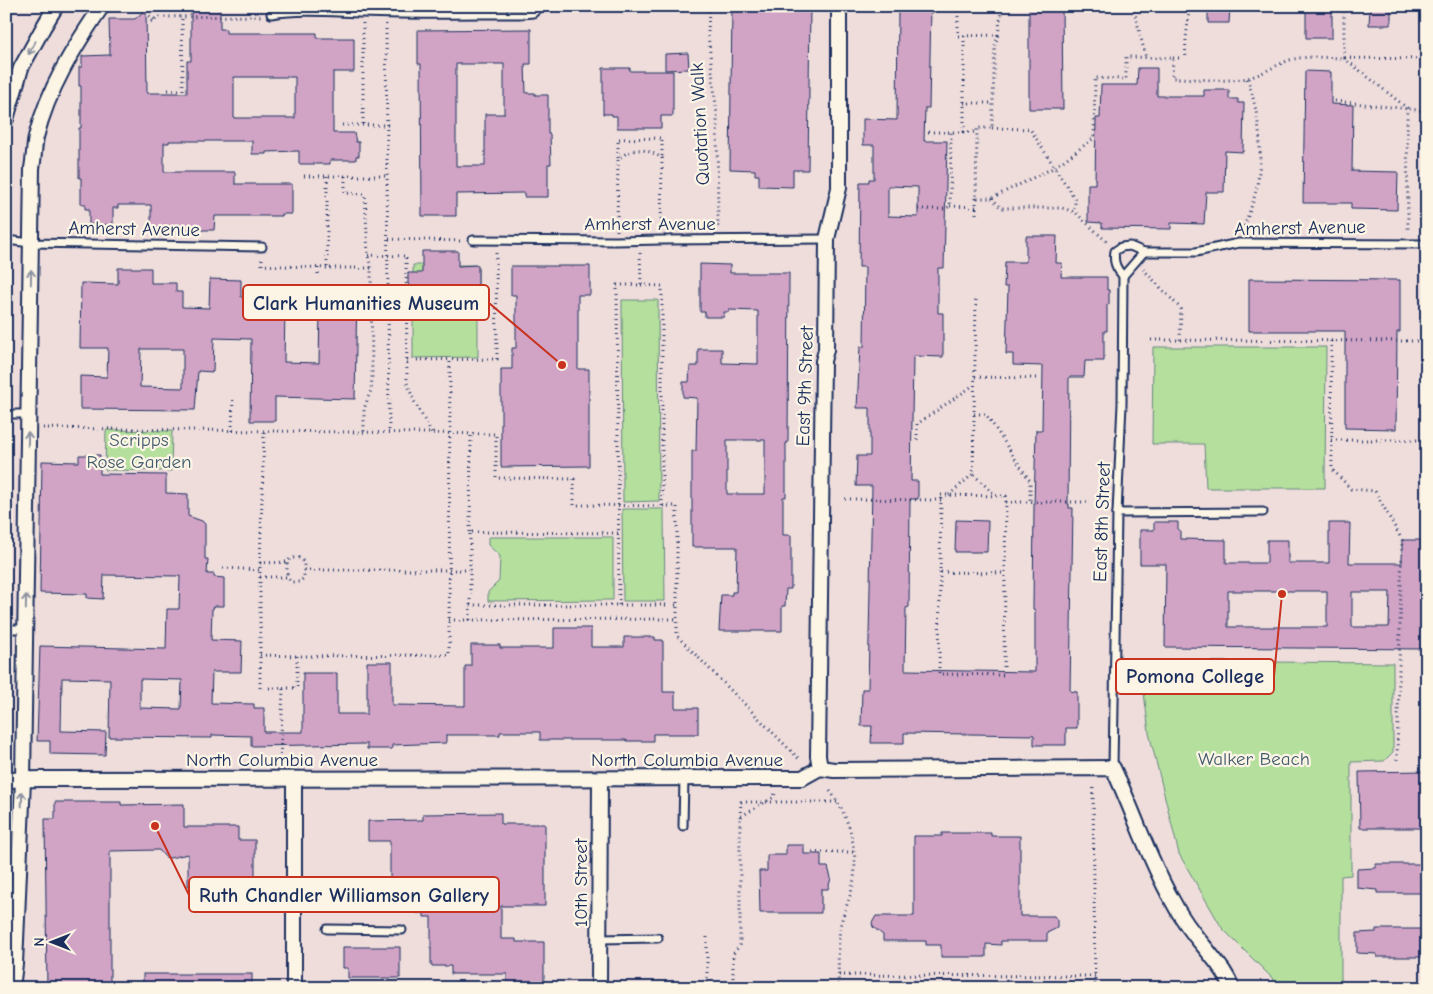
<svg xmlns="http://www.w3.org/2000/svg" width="1433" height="994" viewBox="0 0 1433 994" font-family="'Comic Neue',sans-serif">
<rect width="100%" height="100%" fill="#fcf5e5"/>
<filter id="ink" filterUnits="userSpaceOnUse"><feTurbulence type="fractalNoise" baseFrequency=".02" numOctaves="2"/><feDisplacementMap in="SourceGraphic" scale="10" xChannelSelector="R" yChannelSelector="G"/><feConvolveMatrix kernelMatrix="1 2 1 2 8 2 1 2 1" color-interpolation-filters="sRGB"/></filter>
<g filter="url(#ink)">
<rect fill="#efdddc" x="6" y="6" width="1421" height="982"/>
<g fill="#b4df9d" stroke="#68877e">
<path d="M413 265H478V357L413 358Z"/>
<path d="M622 300H658L659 501 623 502Z"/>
<path d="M1153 347H1326L1325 488H1206L1204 444H1152Z"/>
<path d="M106 430 172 431 171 471 105 470Z"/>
<path d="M622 509H664L665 601H623Z"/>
<path d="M488 537H613V600L488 601V592L499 581 500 556 488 545Z"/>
<path d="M1140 661 1393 663V752L1384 761 1351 762V875L1341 876V988H1284L1276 982 1222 928 1179 854 1149 733Z"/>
</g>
<g fill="#d1a4c6" stroke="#1b2f5e" fill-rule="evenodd">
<path d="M191 6H220V29H226V33H317V38H354V72H333V133H354L356 142H359V156H356V160H330V164H299V151L266 152V154H252V141H169V143H164V172H235V184H292V214H282V216H215L214 230H168L151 229V205H118V208H113V225L89 224V209H85V204H81V178H79V128H81V86H79V67H82V56L110 55 109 19H135L146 9 147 93H187V61H191ZM234 77H295V118H234Z"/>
<path d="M805 6V8H810L808 170H793V187L759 186V175H755V170L730 169 732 7Z"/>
<path d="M898 6H931L929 108H925L924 141H947L944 268H938V313H943V357L913 356 911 481H918V499H910L909 607 906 608 905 670 1035 672V610L1033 609 1034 507 1036 430H1042L1043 366 1013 365V354H1006L1008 287H1004L1005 262H1026V236H1057L1056 263H1062L1061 277H1107V290H1109V304L1107 305V331H1104V361H1085L1084 377H1069L1068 504H1069V508H1073L1070 691 1077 692V728H1066V745H1034V735L904 733V743H871L872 726H861L862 689H868L872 486H856L857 456H870V408H857L860 347H864L865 267H859L860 182H869V179H874V145H863V119L897 120ZM888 186 918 187V217L888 216Z"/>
<path d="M1029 6H1062L1063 109H1029Z"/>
<path d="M1208 6H1230L1229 23H1208Z"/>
<path d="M1306 6 1332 7V38H1306Z"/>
<path d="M1370 6H1391V25H1369Z"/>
<path d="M531 29V64H525L526 93H535V95H548V134H550L551 164H548V197H524V193L456 194V216H422L421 64H418V30ZM456 64H504V114H485V166H456Z"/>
<path d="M688 53 689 69 665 70V54Z"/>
<path d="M603 68H630V71H673V116H661V128H617V116H612V114H603Z"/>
<path d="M1138 68H1157V96H1204V90H1229V99H1238V103H1244L1243 152 1225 151 1224 192H1206L1204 224 1171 223V229L1102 228V223L1088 222V184H1095L1096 118H1100L1101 85H1137Z"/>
<path d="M1305 71 1331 72V104L1353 105 1352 171 1398 172 1397 210 1351 209V203H1303Z"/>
<path d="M422 251H458V266L478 265V296H413L412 288 408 284V273H422Z"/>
<path d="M700 264 730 265V273H789L788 443H786V497H783V535H791V589H786L785 606H782V631H719L721 595H732V592H736L737 547H692V451H696L697 398 683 397V382H689L690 366H698V349H722V363L758 364V311L729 310V312H724V317H705V312H700ZM727 440H765V494H727Z"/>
<path d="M511 266H590V295H578V369H589V466L501 467V369H512V348H516V295H511Z"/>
<path d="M118 268H151V283H176V292H182V307L209 308 210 279 241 280V297L254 298V301H283V291L357 292 355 399 275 397V421H250L251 339 214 338 213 372 198 371 195 410 80 409V376L107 377 108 348H80L81 283 118 284ZM285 308 320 309 319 363 284 362ZM141 349H183V388L140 387Z"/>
<path d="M1249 279 1400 280V332H1397L1396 429 1345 428V331H1249Z"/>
<path d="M79 455H100V474L166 475V493L188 494V516L202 521 205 524V559H208L207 574H214V577L224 578V606H214L213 609H212L211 640 242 641 241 672H212L211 703 254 704V708H264V732H303V673H337V714H367V662H392V705L465 706V666H471V645H500V648H554V628H591V647H624V637H655V640H663V692H675V708H698V734H653V741H626V740H540V732H500V735H446V743L392 745V749H367V744L251 746V736L212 735V738L109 737 110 679 62 678 61 731 106 732 105 755 50 754V741H37L40 646 166 649 167 609H179L180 576 104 575 103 599 87 598V594L40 593 42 461 79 462ZM140 679 182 680 181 709 140 708Z"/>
<path d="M956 520 988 521 987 552H955Z"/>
<path d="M1154 522H1178V530H1180V539L1226 540V563H1267V540H1288V563H1329V523H1350L1349 563H1402V540H1427V649L1165 647 1166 564H1140V530H1154ZM1228 591H1327V627H1228ZM1352 592H1390L1389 627H1352Z"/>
<path d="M1427 771V825H1424V828H1360L1359 772Z"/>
<path d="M55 802H121V805L184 804V827H238V840H255V893H238V907H196V886H188V854L170 858 165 857 159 850 110 851V988H47L45 819H55Z"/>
<path d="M501 813V824H545V906H501V939H516V942H544V988H507V974H451V966H431V917H424V913H416V904H411V886H390V841H368V821L423 820V814Z"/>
<path d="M942 833H991V836H1020V916H1054L1057 920V928L1047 933V941H1001V945L986 944V957H941V945H926V941H883V935L873 927 872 923 876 916H914V836H942Z"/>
<path d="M786 845H804V854H821V867H828L831 878 828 889H821V913H760L759 871H767V855H786Z"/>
<path d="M1376 864H1424V868H1427V893H1377V890L1357 888V869L1376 868Z"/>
<path d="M1376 929H1425V932H1427V954H1424V957H1377V954L1357 953V933L1376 932Z"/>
<path d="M343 947H400V978H348V968H343Z"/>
<rect x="143" y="974" width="109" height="14"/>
</g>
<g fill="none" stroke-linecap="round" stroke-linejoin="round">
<defs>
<g id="service">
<path d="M271 14C302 9 331 12 362 13 415 15 469 14 522 14L533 13 541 6"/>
<path d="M6 240 31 243 262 247"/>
<path d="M473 240 616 241 661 240 827 239"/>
<path d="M1123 276C1116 268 1113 262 1115 251L1121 247 1130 246 1144 252H1196L1239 243 1427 244"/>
<path d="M1123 276 1144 252"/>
<path d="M6 414H29"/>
<path d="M1117 513 1263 512"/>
<path d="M6 629H25"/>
<path d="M1113 768 1117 513 1122 404 1123 276"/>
<path d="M683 826 684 778"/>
<path d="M327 929 402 930"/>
<path d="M599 939 658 938"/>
</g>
<g id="minor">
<path d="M6 119 21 68 44 26 56 6"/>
<path d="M820 768 818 756 823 361 826 350 827 239 839 188V6"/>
<path d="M6 780 40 779 802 778 820 768 834 770 1113 768C1134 812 1148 858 1172 900 1181 918 1194 935 1207 950 1217 963 1226 972 1232 988"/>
<path d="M12 988 15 964 23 780 32 168C34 158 34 147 36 137 48 89 74 47 102 6"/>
<path d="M294 988V779"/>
<path d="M599 988 600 779"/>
</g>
</defs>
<use href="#service" stroke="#1b2f5e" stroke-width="11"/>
<use href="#minor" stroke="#1b2f5e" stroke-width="18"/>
<g stroke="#1b2f5e" stroke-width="3" stroke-dasharray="1 4" stroke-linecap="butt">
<path d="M138 6 154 20"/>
<path d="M709 6 708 35 717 115 718 229"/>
<path d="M958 6V36L998 35 1002 6"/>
<path d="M1133 6 1146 58"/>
<path d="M151 22 158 17 261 16"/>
<path d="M363 23V125"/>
<path d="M386 24 389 433"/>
<path d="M998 35 995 45 992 128H977L976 198H992L1055 167 1094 138 1095 78 1126 79V57L1173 58 1172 78C1196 78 1223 83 1247 78 1262 75 1275 65 1290 60 1307 55 1327 58 1344 58V6"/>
<path d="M1173 58H1186C1184 40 1189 24 1189 6"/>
<path d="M1344 58 1407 108 1408 232"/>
<path d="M1345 58 1427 59"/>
<path d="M168 90H183L182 17"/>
<path d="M1335 101 1427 111"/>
<path d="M964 103H993"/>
<path d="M342 125H388"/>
<path d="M992 128 1030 129 1075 199V212"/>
<path d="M928 132H977"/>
<path d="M964 132V36"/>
<path d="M618 158V139L662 138V157"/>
<path d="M304 176H388"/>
<path d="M327 176V268H371"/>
<path d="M345 176V193L365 194 368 255 371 268 372 378 371 390 364 409V432"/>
<path d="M992 198 1001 208H1062L1075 212 1107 242"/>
<path d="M950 206 976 207"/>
<path d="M918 209H945L950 206 951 132"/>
<path d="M976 214V198"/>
<path d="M617 231 618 159C634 146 645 148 662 158L661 230"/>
<path d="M1243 231C1246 220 1251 209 1254 198 1265 159 1260 115 1247 78"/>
<path d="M389 239 463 241"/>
<path d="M368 255 406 256 407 382 413 399 432 434"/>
<path d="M262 259V265L327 268"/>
<path d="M318 268V278"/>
<path d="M1143 269 1181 309 1180 340"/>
<path d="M641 285 662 286V506"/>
<path d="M976 300 973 474 995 495"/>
<path d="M1151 340 1427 341"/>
<path d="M1331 341 1332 469 1351 489 1375 491 1402 540 1397 760"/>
<path d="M407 360 497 359 496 252"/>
<path d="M975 377 1037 378"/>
<path d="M974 414H986L1030 481V502"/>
<path d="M43 428 496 434V478L574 479V505L677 506V636L799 759"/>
<path d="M232 431 233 396"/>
<path d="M264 432 260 563V688H283L280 763"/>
<path d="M917 440V424L974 385"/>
<path d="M1331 440H1427"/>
<path d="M941 495 1006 496 1005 573 940 572Z"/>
<path d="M949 495 973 474"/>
<path d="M845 499 941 500"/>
<path d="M1006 502H1091"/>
<path d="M470 532 471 433"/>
<path d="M260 563 287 562"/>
<path d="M223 568 260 570"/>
<path d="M304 570H470"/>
<path d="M940 572 939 674 1004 675 1005 573"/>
<path d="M260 577H287L291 582H299L304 578V562L299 558H291L287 562V577"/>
<path d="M470 605H677"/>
<path d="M619 605 617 285H641L640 252"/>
<path d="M449 620 677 619"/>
<path d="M470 620V532L619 533"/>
<path d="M260 655 297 656"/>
<path d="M283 688H297V656L449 655 450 360"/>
<path d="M1093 788 1095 988"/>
<path d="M830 791C851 818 860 856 852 889 849 901 844 911 841 923 837 943 839 967 838 988"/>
<path d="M740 817 741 802H839"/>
<path d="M807 852H854"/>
<path d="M707 937V988"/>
<path d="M839 975 1095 976"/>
<path d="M733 988V954L740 945V817L774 797 775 793"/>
</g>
<use href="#service" stroke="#fcf5e5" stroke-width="7"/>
<use href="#minor" stroke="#fcf5e5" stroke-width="14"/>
</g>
<defs><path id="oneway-shaft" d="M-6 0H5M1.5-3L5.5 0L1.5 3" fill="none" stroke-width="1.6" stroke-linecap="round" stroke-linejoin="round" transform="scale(1.25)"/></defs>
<g stroke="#8c92a2">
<use href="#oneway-shaft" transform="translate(32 48) rotate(118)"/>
<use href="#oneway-shaft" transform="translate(31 277) rotate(-89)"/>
<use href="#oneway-shaft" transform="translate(28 439) rotate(-89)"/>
<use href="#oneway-shaft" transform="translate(26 602) rotate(-89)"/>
<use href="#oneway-shaft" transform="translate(22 799) rotate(-88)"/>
</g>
</g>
<g text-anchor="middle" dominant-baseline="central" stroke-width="4.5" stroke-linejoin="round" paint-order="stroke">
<g font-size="19" fill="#1b2f5e" stroke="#fcf5e5">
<text transform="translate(700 124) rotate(-93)">Quotation Walk</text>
<text x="650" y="224">Amherst Avenue</text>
<text transform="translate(1300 228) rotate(-1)">Amherst Avenue</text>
<text transform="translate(134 229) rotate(1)">Amherst Avenue</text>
<text transform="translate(805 386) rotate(-88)">East 9th Street</text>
<text transform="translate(1102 522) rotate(-88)">East 8th Street</text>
<text x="282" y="760">North Columbia Avenue</text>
<text x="687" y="760">North Columbia Avenue</text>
<text transform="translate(581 883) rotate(-90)">10th Street</text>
</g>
<g font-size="19" fill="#415b6e" stroke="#fcf5e5">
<text x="139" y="440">Scripps<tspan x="139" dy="22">Rose Garden</tspan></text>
<text x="1254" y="759">Walker Beach</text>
</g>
</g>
<path fill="none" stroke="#c8321e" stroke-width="2" d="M562 365L489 303M1282 594L1274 676M155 826L189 895"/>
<g fill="#c8321e" stroke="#fcf5e5" stroke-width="2">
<circle cx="562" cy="365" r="5"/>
<circle cx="1282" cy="594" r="5"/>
<circle cx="155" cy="826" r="5"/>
</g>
<g fill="#fcf5e5" stroke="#c8321e" stroke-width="2">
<rect x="243" y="285" width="246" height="35" rx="5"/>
<rect x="1116" y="659" width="158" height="35" rx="5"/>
<rect x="189" y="877" width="310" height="35" rx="5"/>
</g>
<g font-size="20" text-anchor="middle" font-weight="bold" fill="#1b2f5e">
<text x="366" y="310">Clark Humanities Museum</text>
<text x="1195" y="683">Pomona College</text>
<text x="344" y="902">Ruth Chandler Williamson Gallery</text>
</g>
<rect width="1433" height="994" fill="none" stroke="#fcf5e5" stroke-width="25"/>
<rect x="12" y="12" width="1408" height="969" fill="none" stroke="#1b2f5e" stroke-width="2" filter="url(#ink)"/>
<g transform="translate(52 942) rotate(270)" stroke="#fcf5e5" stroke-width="4" paint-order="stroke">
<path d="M0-4L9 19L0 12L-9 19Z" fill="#1b2f5e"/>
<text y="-8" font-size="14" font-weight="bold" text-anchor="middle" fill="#1b2f5e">N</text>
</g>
</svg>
